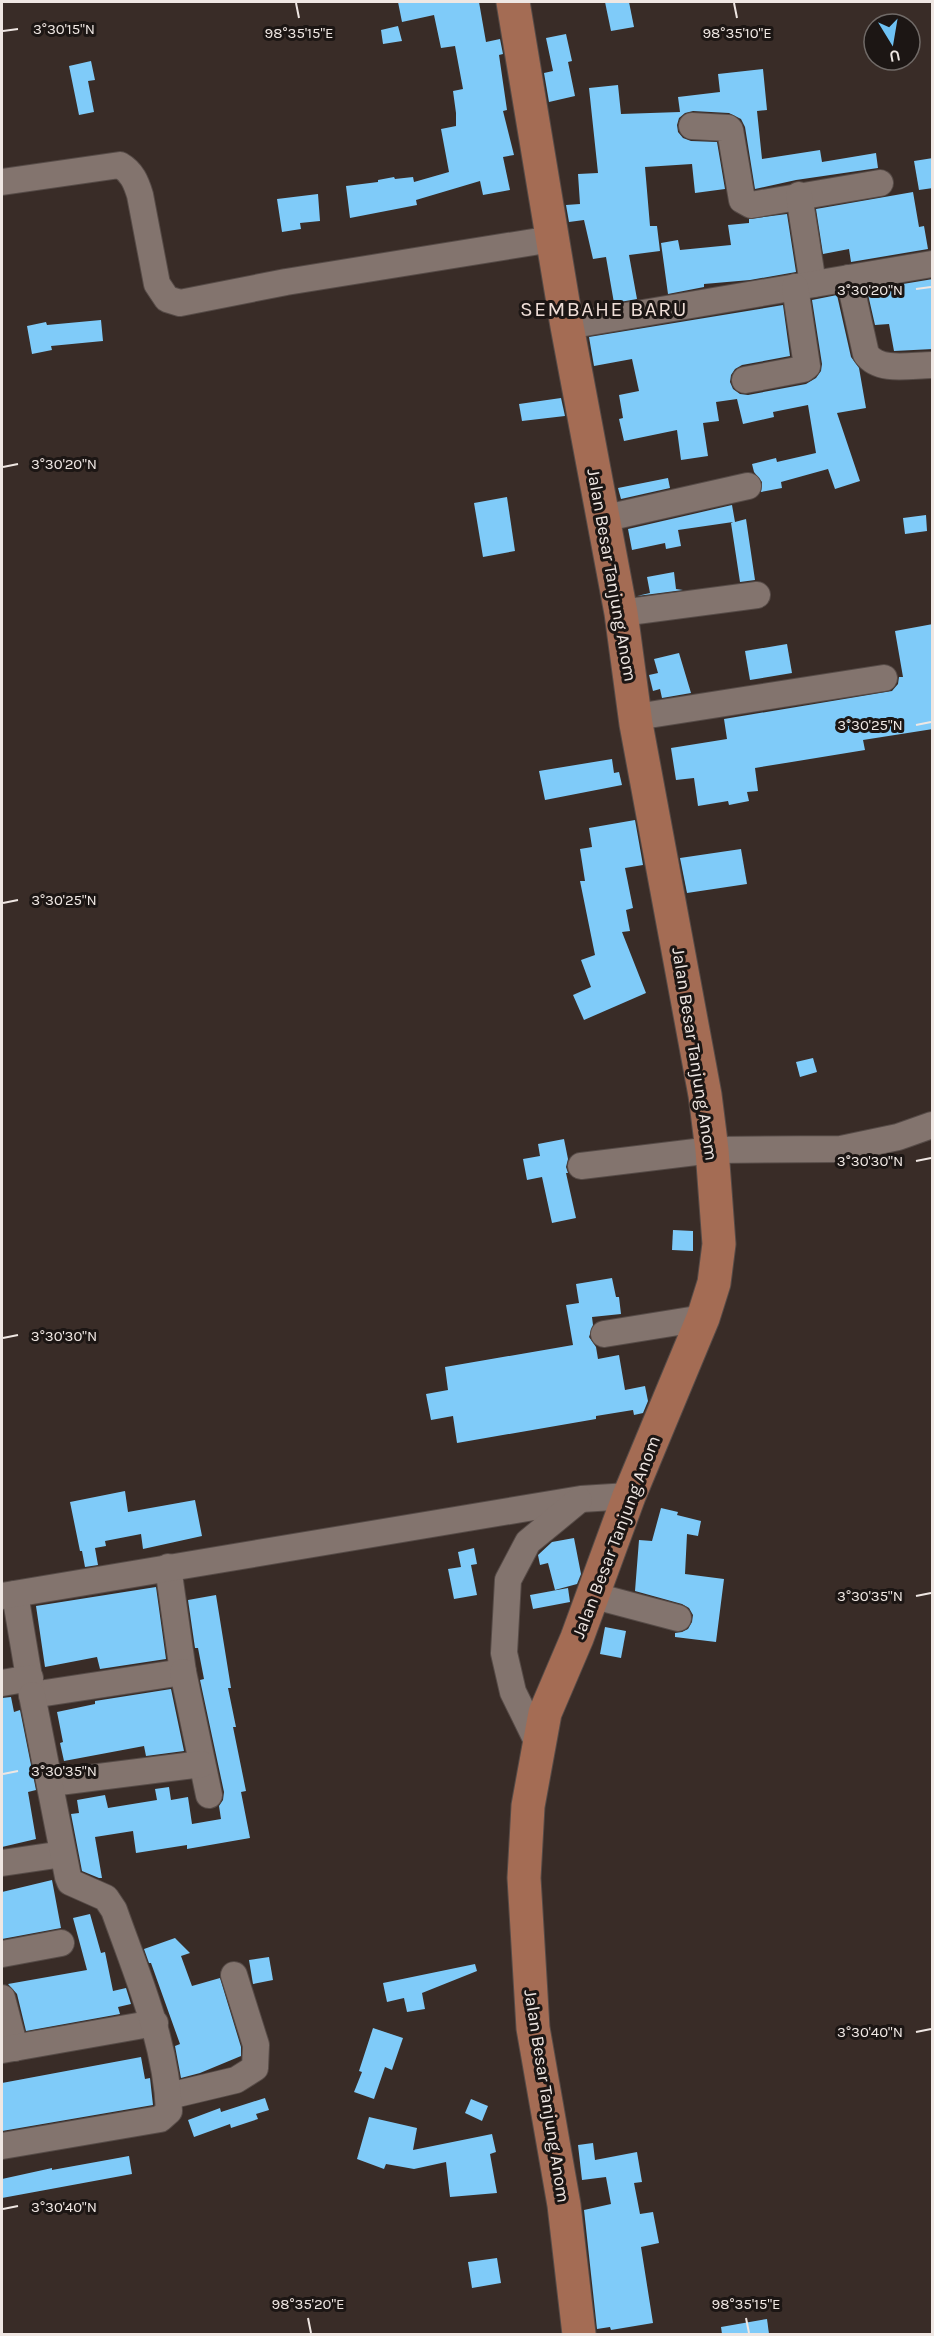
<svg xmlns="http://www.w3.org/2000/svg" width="934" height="2336" viewBox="0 0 934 2336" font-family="Karla,sans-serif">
<rect width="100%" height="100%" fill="#392c27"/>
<g fill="#7fcbf9">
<path d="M398 2H479L486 42 500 39 503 54 499 55 507 110 503 111 514 155 503 157 510 190 483 195 480 181 416 200 417 205 350 218 346 186 378 182V180L394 177 395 179 413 177 414 182 449 172 441 129 456 126V113L453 91 463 89 455 46 441 48 434 15 402 22Z"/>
<path d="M605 2H629L634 27 611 31Z"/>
<path d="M398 26 402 41 383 44 381 30Z"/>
<path d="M566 34 572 61 568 62 575 96 549 102 544 73 553 71 546 38Z"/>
<path d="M91 61 95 80 88 81 94 112 79 115 69 66Z"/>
<path d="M763 69 767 110 757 111 762 159 820 150 822 162 876 153 878 168 796 180 755 189 745 127 741 119 729 113 693 111 685 113 679 118 677 125 678 132 683 138 691 141 717 142 725 189 695 193 692 164 645 167 650 226H657L660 251 629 255 637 299 614 303 606 257 593 259 584 220 569 222 566 205 580 204 578 174 598 173 589 88 618 85 621 114 680 112 678 97 720 92 718 74Z"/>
<path d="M933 158V188L919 190 914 161Z"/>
<path d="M913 192 919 227 924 226 928 249 851 262 849 249 823 254 816 209Z"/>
<path d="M318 194 320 221 300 223 301 229 282 232 277 199Z"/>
<path d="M787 214 796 272 750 280 704 284V287L668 294 661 243 678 240 680 250 731 245 728 225 749 223V219Z"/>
<path d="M933 279V349L894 351 889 324 875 325 867 290Z"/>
<path d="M837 295 851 357 859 368 866 408 837 413 860 481 835 489 828 469 781 482 782 488 761 492 762 482 754 472 752 464 776 458 777 462 816 453 808 405 773 412 774 417 743 424 737 399 716 402 719 421 703 423 708 456 681 460 677 430 624 441 619 419 623 418 619 395 639 391 632 359 594 366 589 337 783 305 790 356 742 365 735 369 731 375 730 382 733 389 740 394 748 395 806 384 816 378 821 371 822 364 812 300Z"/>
<path d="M101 320 103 341 51 346 52 350 32 354 27 326 46 322 47 325Z"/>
<path d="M561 398 565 416 522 421 519 404Z"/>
<path d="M668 478 670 488 621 499 618 488Z"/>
<path d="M507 497 515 551 483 557 474 503Z"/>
<path d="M732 505 735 522 746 519 755 580 740 582 731 523 733 522 678 530 681 546 666 549 665 543 632 550 628 529Z"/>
<path d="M926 515 927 531 905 534 903 518Z"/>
<path d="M674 572 676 589 683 590 637 596 650 593 647 577Z"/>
<path d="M933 624V729L863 740 865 750 755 768 758 791 747 792 749 801 729 805 728 801 698 806 694 778 676 780 671 748 727 739 724 719 892 691 898 684 899 677H903L895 631Z"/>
<path d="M787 644 792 673 750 680 745 651Z"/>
<path d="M679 653 691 693 662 698 660 689 653 691 649 675 658 673 654 659Z"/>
<path d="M612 759 614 773 619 772 622 785 545 800 539 771Z"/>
<path d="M635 820 643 865 625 868 633 908 626 910 630 931 622 932 646 993 584 1020 573 995 591 987 581 960 595 955 580 881H585L580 849 592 847 589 828Z"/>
<path d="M741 849 747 884 687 893 680 858Z"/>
<path d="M813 1058 817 1072 800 1077 796 1062Z"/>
<path d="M564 1139 568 1159 566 1167 568 1173H566L576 1218 552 1223 542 1177 527 1180 523 1159 540 1156 538 1144Z"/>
<path d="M673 1230 693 1231V1251L672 1250Z"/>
<path d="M612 1278 616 1297H619L621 1314 592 1317 593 1325 589 1337 596 1347 598 1359 619 1355 625 1390 645 1386 648 1401 643 1413 634 1415 633 1410 596 1416V1419L457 1443 453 1416 431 1420 426 1394 448 1390 445 1367 573 1345 566 1305 579 1303 576 1284Z"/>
<path d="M125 1491 128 1512 195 1500 202 1536 143 1549 141 1534 105 1541 106 1546 95 1548 98 1565 85 1567 82 1551H80L70 1502Z"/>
<path d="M661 1508 678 1512 677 1515 701 1521 698 1536 687 1534 685 1574 724 1579 716 1642 675 1637V1633L682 1632 688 1629 692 1622 693 1615 689 1608 682 1604 635 1591 639 1540 652 1541Z"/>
<path d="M574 1538 581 1574 577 1584 555 1590 548 1563 540 1565 538 1555 552 1542Z"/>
<path d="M474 1548 477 1564 471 1565 477 1595 454 1599 448 1569 461 1567 458 1552Z"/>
<path d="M156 1587 166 1659 100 1669 97 1657 45 1667 36 1606Z"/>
<path d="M568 1588 570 1602 533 1609 530 1595Z"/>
<path d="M216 1595 231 1688H228L236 1727H233L246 1791 241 1792 250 1838 187 1849V1845L136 1853 133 1831 95 1837 102 1878H99L82 1871 71 1814 79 1813 77 1800 105 1795 108 1808 157 1800 155 1789 169 1787 171 1800 188 1797 192 1824 221 1819 219 1806 223 1800 224 1792 200 1680 204 1679 198 1648H195L188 1600Z"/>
<path d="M605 1627 626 1631 621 1658 600 1654Z"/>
<path d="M171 1689 184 1751 146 1756 144 1746 64 1761 60 1743 63 1742 57 1712 95 1704V1701Z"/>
<path d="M11 1697 14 1712 20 1710 36 1790 28 1792 36 1839 2 1847V1698Z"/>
<path d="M52 1880 61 1928 2 1939V1892Z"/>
<path d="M90 1914 101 1953 105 1952 113 1991 126 1988 131 2004 118 2007 120 2014 26 2031 17 1994 8 1984 87 1970 73 1918Z"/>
<path d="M175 1938 190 1953 181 1956 192 1986 220 1978 241 2047V2056L200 2073 181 2078 175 2046 180 2044 151 1963H149L144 1949Z"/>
<path d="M269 1957 273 1980 253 1984 249 1960Z"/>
<path d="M475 1964 477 1971 422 1993 425 2009 407 2012 404 1998 387 2002 383 1983Z"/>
<path d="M373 2028 403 2038 392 2070 385 2067 374 2099 354 2092 362 2072 359 2071Z"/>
<path d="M141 2057 145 2079 150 2078 153 2105 2 2131V2083Z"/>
<path d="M265 2098 269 2110 256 2114 258 2119 231 2128 230 2124 194 2137 188 2120 220 2108 221 2112Z"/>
<path d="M471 2099 488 2106 482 2121 465 2113Z"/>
<path d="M369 2117 417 2128 413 2150 492 2134 496 2152 490 2154 497 2193 450 2197 446 2162 414 2169 386 2164 384 2169 357 2159Z"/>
<path d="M593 2143 595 2160 637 2152 642 2182 634 2183 640 2214 653 2212 659 2243 641 2247 653 2323 611 2330 610 2327 597 2329 584 2210 611 2204 606 2177 582 2180 578 2145Z"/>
<path d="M129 2156 132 2174 2 2198V2179L52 2168V2170Z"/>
<path d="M497 2258 501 2283 472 2288 468 2262Z"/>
<path d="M767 2319 769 2334H722L721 2327Z"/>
</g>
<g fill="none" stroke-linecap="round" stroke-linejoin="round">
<defs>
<g id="minor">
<path d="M692 126 728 128 730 130 742 200 751 205 880 183"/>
<path d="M2 182 120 165C132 172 136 182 140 195L157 284 167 299 180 303 286 282 552 239"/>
<path d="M799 195 813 284"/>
<path d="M849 278 866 354C880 373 911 365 932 365"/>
<path d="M567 326 932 264"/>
<path d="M745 380 803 369 807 366 795 287"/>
<path d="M602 519 748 486"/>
<path d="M621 613 757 595"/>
<path d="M636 717 884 678"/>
<path d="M581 1166 712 1150 841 1149 898 1137 932 1125"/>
<path d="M604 1334 703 1318"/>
<path d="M15 1594 32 1695 183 1672 168 1567"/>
<path d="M591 1595 678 1618"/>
<path d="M2 1596 581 1499 629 1496"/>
<path d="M183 1672 209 1795"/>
<path d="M2 1683 30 1678"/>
<path d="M538 1743 513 1692 504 1653 508 1580 528 1542 579 1500"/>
<path d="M51 1783 202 1764"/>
<path d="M2 1863 63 1854"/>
<path d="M2 1954 61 1943"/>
<path d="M2 1998 15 2048"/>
<path d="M2 2050 155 2023"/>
<path d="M169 2096 236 2080 255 2068 256 2045 234 1975"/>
<path d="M2 2146 160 2119 169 2111C166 2041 137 1975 114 1910L106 1898 70 1882 68 1877 32 1695"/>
</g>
<path id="major" d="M513 2 567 326 621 613 636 724 705 1095 712 1150 719 1244 714 1283 703 1318 629 1496 577 1638 545 1713 528 1806 524 1878 533 2028 564 2205 579 2334"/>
</defs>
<use href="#minor" stroke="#564b47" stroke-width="28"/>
<use href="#major" stroke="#564b47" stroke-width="35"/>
<use href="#minor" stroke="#83746e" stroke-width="26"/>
<use href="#major" stroke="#a46c54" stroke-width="33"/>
</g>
<path fill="none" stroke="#efe7e3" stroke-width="2" d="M296 3 299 18M734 3 737 18M3 31 18 29M916 289 931 287M3 467 18 464M916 725 931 722M3 903 18 900M916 1161 931 1158M3 1338 18 1335M916 1596 931 1593M3 1774 18 1771M916 2032 931 2029M3 2209 18 2206M308 2318 311 2333M746 2318 749 2333"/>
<g text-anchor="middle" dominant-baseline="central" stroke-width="6" stroke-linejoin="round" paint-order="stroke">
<g font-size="18" fill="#efe7e3" stroke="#1c1614">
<text transform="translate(612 575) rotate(80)">Jalan Besar Tanjung Anom</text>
<text transform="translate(695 1054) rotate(81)">Jalan Besar Tanjung Anom</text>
<text transform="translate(616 1537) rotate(-69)">Jalan Besar Tanjung Anom</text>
<text transform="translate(547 2096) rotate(81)">Jalan Besar Tanjung Anom</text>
</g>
<g font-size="21" letter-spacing="1.5" fill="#efded7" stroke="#1c1614">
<text x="604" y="309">SEMBAHE BARU</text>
</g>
</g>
<g font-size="15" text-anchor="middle" fill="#efe7e3" stroke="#1c1614" stroke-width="6" stroke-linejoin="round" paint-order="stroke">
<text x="64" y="34">3°30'15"N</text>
<text x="299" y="38">98°35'15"E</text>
<text x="737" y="38">98°35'10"E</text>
<text x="870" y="295">3°30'20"N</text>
<text x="64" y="469">3°30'20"N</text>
<text x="870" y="730">3°30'25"N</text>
<text x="64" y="905">3°30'25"N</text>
<text x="870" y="1166">3°30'30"N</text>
<text x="64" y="1341">3°30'30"N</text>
<text x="870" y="1601">3°30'35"N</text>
<text x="64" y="1776">3°30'35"N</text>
<text x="870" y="2037">3°30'40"N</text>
<text x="64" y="2212">3°30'40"N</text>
<text x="308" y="2309">98°35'20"E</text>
<text x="746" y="2309">98°35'15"E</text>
</g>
<rect width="934" height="2336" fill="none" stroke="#efe7e3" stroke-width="6"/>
<g transform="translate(892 42) rotate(169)"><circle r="28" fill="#1c1614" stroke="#706a67" stroke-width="1.5"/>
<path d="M0-4.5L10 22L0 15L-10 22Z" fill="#6fc2f4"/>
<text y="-9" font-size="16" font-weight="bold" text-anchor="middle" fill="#efe7e3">U</text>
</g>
</svg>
